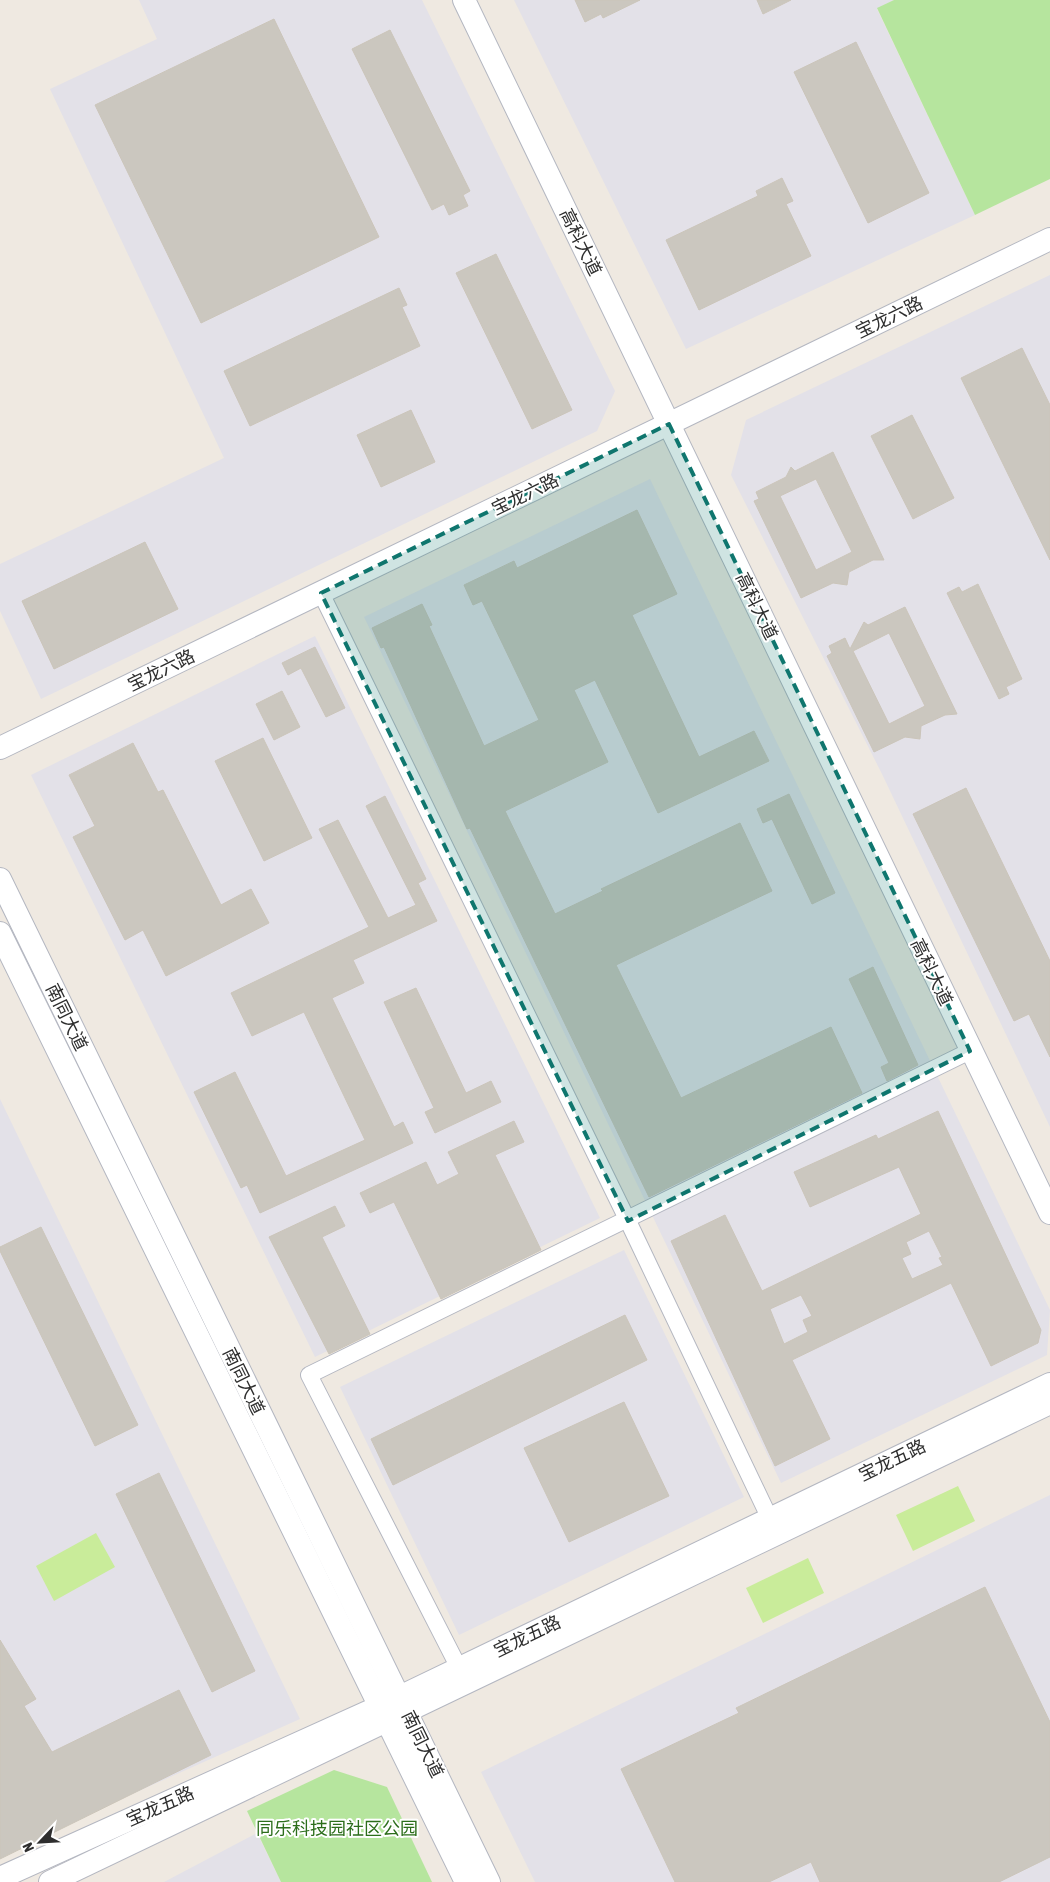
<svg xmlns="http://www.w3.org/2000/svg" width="1050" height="1882" viewBox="0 0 1050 1882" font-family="'Asap Condensed','Noto Sans SC',sans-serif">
<rect width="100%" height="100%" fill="#efe9e1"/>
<g fill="#e3e1e8">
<path d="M139 0H422L615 391 597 431 41 699 0 611V564L224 458 50 89 157 39Z"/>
<path d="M514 0H894L877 9 975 215 686 349Z"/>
<path d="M1050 275V1127L882 774 731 475 746 420Z"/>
<path d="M650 479 1050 1310 1047 1355 781 1483 364 617Z"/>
<path d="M315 636 600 1218 315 1357 31 775Z"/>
<path d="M0 1099 300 1719 0 1853Z"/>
<path d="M624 1250 744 1497 459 1635 340 1387Z"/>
<path d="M1050 1495V1882H535L481 1772Z"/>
<path d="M257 1833 281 1882H164Z"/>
</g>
<g fill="#b6e59e">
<path d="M894 0H1050V179L975 215 877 8Z"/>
<path d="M334 1770 387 1787 432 1882H281L247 1811Z"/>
</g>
<g fill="#c9ec9a">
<path d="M958 1486 975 1521 913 1551 896 1515Z"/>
<path d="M96 1533 115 1567 54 1601 36 1566Z"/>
<path d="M808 1558 824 1593 763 1623 746 1588Z"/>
</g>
<g fill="#cbc7bf" stroke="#cbc5ba" fill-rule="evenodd">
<path d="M575 0H640L603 18 601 14 585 22Z"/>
<path d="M757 0H791L763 14Z"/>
<path d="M274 19 379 237 201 323 95 105Z"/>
<path d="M390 30 470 191 463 195 468 206 449 215 444 204 432 210 352 49Z"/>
<path d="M856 42 929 193 868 223 794 72Z"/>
<path d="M782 178 793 201 786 204 811 256 699 310 666 240 758 196 756 191Z"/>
<path d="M496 254 572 410 532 429 456 273Z"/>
<path d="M399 288 407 305 402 307 420 346 250 426 224 371Z"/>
<path d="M1022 348 1050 405V560L961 378Z"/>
<path d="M411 410 435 462 381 487 357 435Z"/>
<path d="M912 415 954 498 913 519 871 436Z"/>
<path d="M833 452 884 560H873L849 572 847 585 833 583 801 598 754 501 759 499 756 492 786 477 791 467 795 471ZM816 479 852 552 816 570 780 496Z"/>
<path d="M637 510 677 594 632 615 699 757 754 731 769 761 658 813 595 680 574 690 608 762 505 811 555 914 603 891 601 889 740 823 772 891 616 965 681 1098 831 1027 862 1093 649 1197 470 828 467 829 384 647 381 648 372 628 422 604 432 625 429 626 484 746 539 720 482 601 473 605 464 585 514 561 517 568Z"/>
<path d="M145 542 178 609 54 669 22 601Z"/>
<path d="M978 584 1022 679 1006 687 1009 694 999 699 947 593 959 587 962 592Z"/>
<path d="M905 607 957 714 945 715 921 726 920 739 905 737 874 752 827 656 832 653 829 646 845 638 850 649 864 622 868 625ZM889 633 925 706 889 724 853 651Z"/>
<path d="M315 647 345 708 326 717 301 668 288 675 282 663Z"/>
<path d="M282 691 300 727 274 740 256 704Z"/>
<path d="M263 738 312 838 264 861 215 761Z"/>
<path d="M133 743 158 792 163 790 221 905 251 889 269 923 166 976 143 930 125 940 73 837 95 826 69 775Z"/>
<path d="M966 788 1050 961V1057L1029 1014 1014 1021 913 814Z"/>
<path d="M789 794 835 893 812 904 772 819 763 823 757 809Z"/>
<path d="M385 796 426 879 418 883 437 921 353 960 364 983 332 998 394 1127 403 1122 413 1143 260 1213 247 1185 241 1188 194 1092 235 1072 286 1176 365 1140 304 1012 252 1036 231 993 369 927 319 829 338 820 388 918 416 905 366 806Z"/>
<path d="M873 967 918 1065 887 1081 881 1067 889 1063 849 979Z"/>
<path d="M416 988 466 1093 491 1081 501 1102 435 1133 425 1112 434 1108 384 1002Z"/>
<path d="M938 1111 1041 1330 1038 1343 991 1366 951 1283 792 1360 830 1439 775 1466 671 1241 725 1215 762 1291 921 1214 899 1167 810 1207 794 1172 876 1135 878 1139ZM929 1231 942 1257 939 1258 943 1265 912 1279 902 1258 911 1254 906 1242ZM801 1295 812 1316 803 1320 808 1332 784 1344 770 1309Z"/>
<path d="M514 1121 524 1142 495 1155 541 1250 441 1299 394 1202 370 1213 360 1193 426 1162 437 1185 459 1174 448 1152Z"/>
<path d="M335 1206 345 1226 322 1237 370 1334 329 1354 269 1237Z"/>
<path d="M41 1227 138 1425 95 1446 0 1251V1247Z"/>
<path d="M625 1315 647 1360 393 1485 371 1439Z"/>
<path d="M624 1402 669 1496 569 1542 524 1448Z"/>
<path d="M159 1473 255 1671 212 1692 116 1494Z"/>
<path d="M985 1587 1050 1722V1857L999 1882H820L811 1862 769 1882H675L621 1769 739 1713 736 1708Z"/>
<path d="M0 1640 36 1699 24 1706 52 1752 179 1690 211 1755 0 1859Z"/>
</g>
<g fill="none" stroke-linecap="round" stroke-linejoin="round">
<defs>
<g id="street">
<path d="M321 593 628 1221 770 1519"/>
<path d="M459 1668 309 1375 970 1051"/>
</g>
<g id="secondary">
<path d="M464 0 1050 1213"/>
<path d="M0 748 1050 239"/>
<path d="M0 879 489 1882"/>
<path d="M0 933 466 1882"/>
<path d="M0 1878 381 1706 1050 1384"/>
<path d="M50 1882 1050 1403"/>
</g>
</defs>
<use href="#street" stroke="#b4b7c1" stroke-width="18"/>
<use href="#secondary" stroke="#b4b7c1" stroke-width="24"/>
<use href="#street" stroke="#fff" stroke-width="16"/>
<use href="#secondary" stroke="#fff" stroke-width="22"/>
</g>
<path fill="#0f766e" fill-opacity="0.2" stroke="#0f766e" stroke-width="4" stroke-dasharray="10 6" stroke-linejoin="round" d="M669 424 970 1051 628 1221 321 593Z"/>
<g text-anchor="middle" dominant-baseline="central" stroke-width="4" stroke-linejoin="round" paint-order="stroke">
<g font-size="18" fill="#2e2e2e" stroke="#fff">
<text transform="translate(581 242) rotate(64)">高科大道</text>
<text transform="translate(889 317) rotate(-26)">宝龙六路</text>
<text transform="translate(525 494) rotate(-26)">宝龙六路</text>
<text transform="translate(757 606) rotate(64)">高科大道</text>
<text transform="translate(161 670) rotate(-26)">宝龙六路</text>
<text transform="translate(932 972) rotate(64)">高科大道</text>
<text transform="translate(67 1017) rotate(64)">南同大道</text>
<text transform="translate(244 1381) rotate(64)">南同大道</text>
<text transform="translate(892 1460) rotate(-26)">宝龙五路</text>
<text transform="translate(527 1636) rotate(-26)">宝龙五路</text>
<text transform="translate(423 1744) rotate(64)">南同大道</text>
<text transform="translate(160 1806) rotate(-24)">宝龙五路</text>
</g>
<g font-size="18" fill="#2c6e1b" stroke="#fff">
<text x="337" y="1828">同乐科技园社区公园</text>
</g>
</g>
<g transform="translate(40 1842) rotate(245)" stroke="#ffffff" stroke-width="4" paint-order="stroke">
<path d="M0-4L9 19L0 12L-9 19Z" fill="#2e2e2e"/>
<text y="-8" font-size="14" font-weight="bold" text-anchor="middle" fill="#2e2e2e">N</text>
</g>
</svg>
